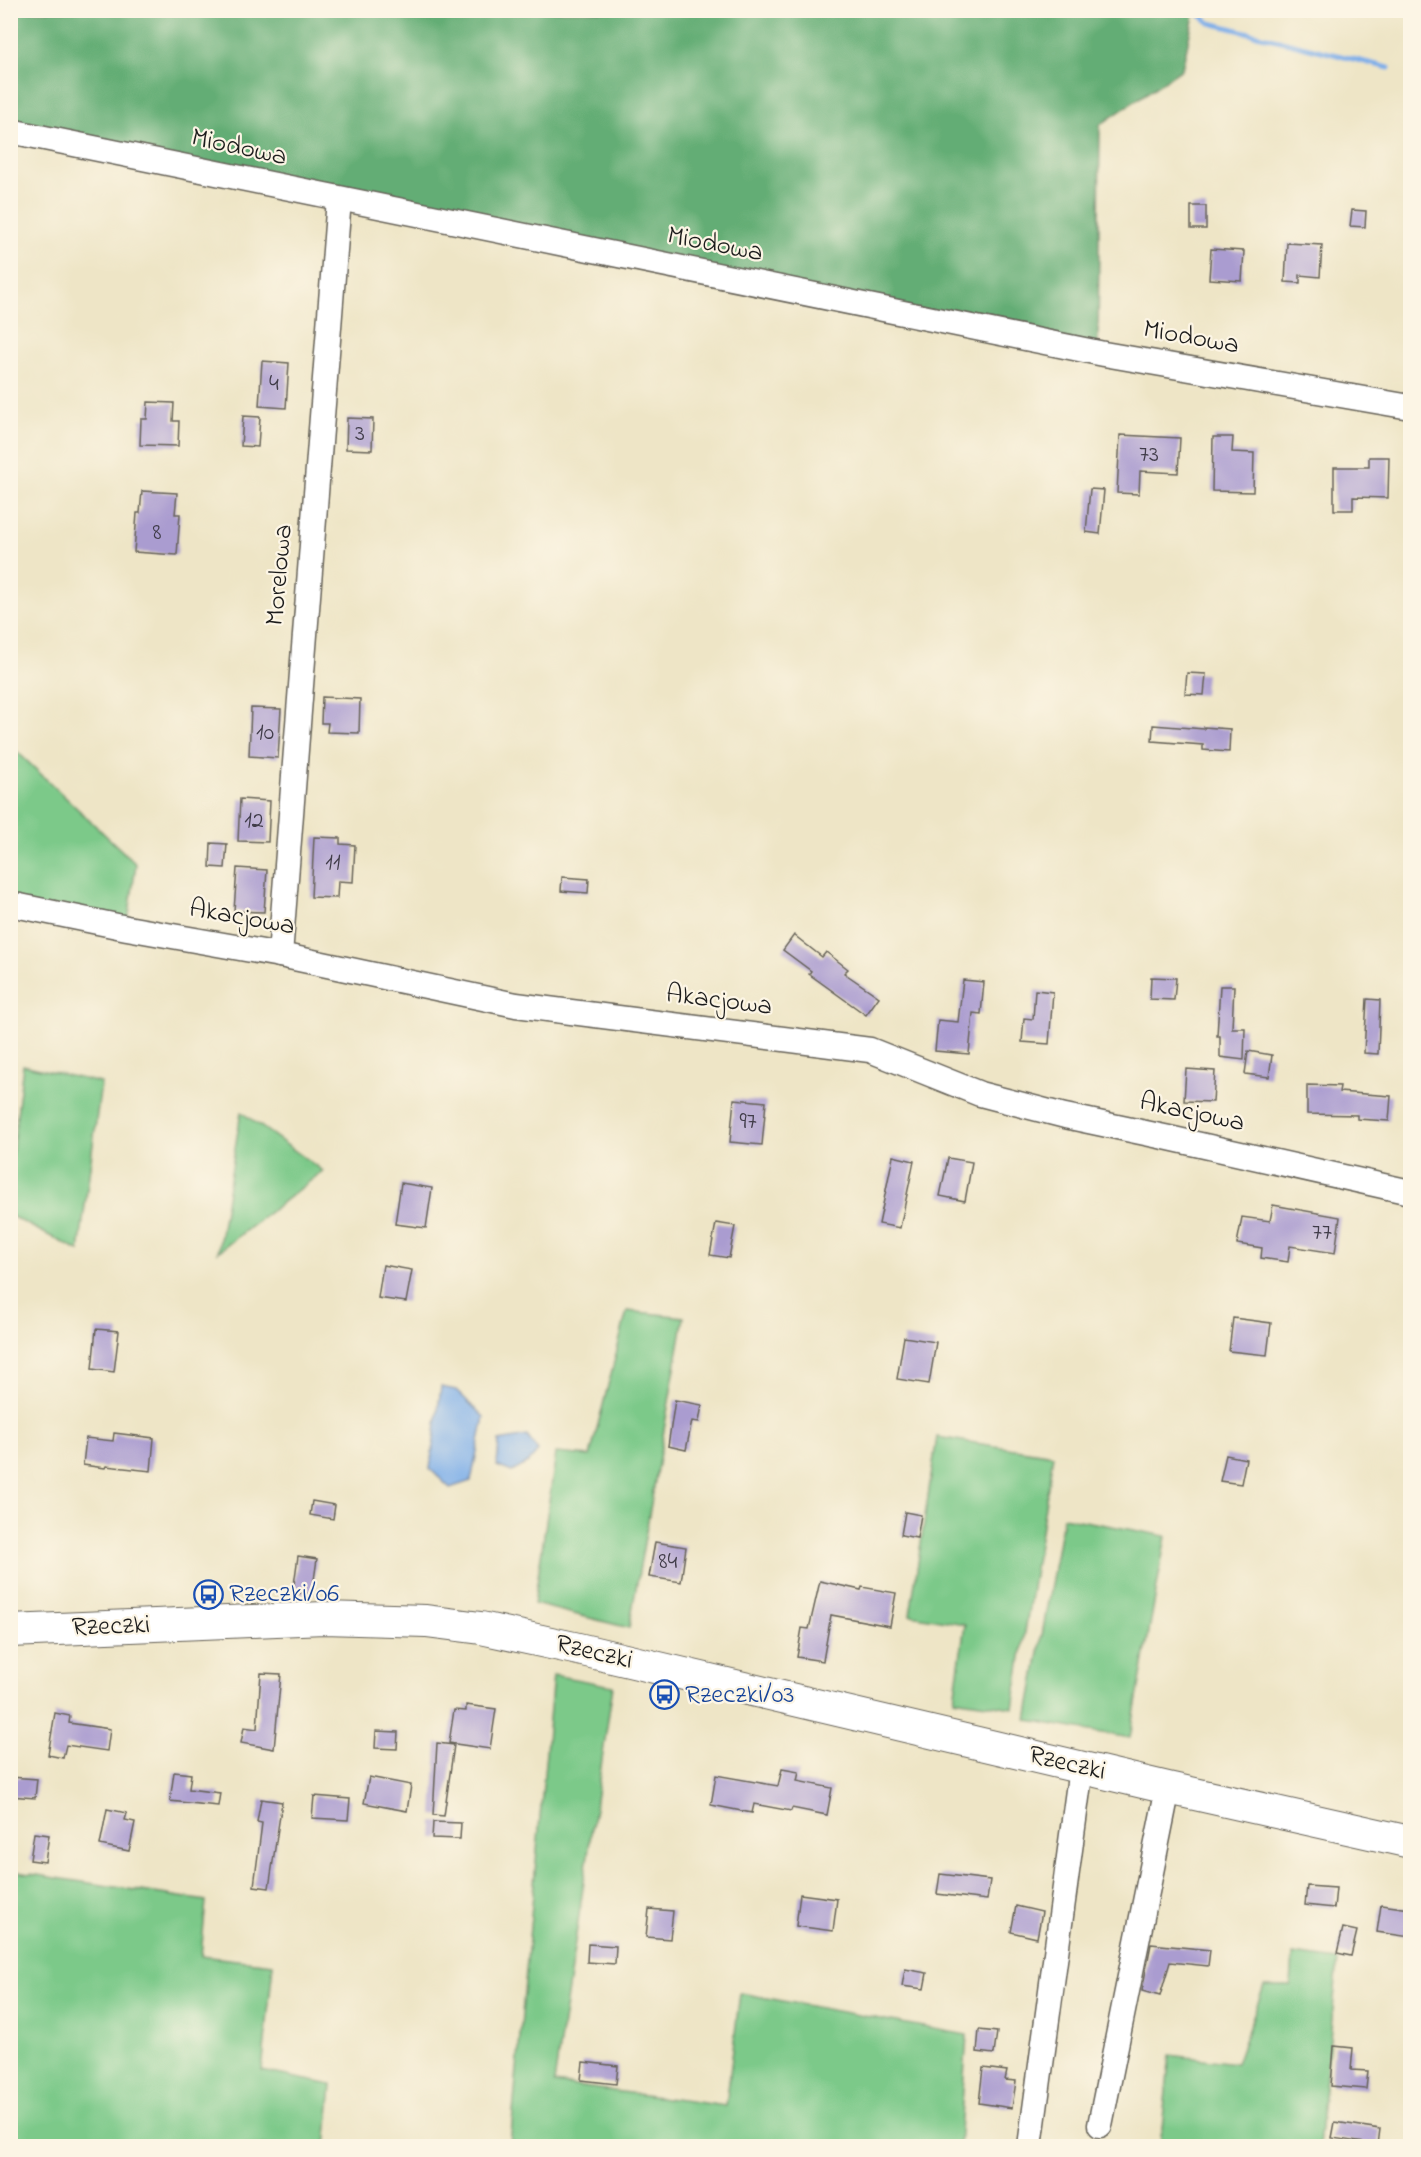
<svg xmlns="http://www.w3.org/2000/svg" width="1421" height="2157" viewBox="0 0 1421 2157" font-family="'Indie Flower',sans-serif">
<rect width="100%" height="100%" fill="#fcf5e5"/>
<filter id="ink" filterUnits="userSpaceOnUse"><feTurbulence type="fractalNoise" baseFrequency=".0167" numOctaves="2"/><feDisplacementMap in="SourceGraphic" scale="12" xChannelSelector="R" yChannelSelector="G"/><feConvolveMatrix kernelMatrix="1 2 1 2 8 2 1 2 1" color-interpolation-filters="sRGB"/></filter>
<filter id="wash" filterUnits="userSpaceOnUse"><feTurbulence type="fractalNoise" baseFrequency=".008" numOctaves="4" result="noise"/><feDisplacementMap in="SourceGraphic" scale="24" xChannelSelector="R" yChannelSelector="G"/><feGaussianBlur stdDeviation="1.35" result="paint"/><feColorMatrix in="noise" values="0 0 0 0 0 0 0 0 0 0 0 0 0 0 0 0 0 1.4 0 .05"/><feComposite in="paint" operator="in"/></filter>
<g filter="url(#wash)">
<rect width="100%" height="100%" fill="#eee5c6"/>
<g fill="#7bc989" stroke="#4c7252" stroke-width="1.5">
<path d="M10 745 136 864 127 928 11 904Z"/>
<path d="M23 1065 101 1083 79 1251 11 1216V1165Z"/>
<path d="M241 1112 323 1171 218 1252Z"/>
<path d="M627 1311 684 1317 629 1628 534 1604 556 1453 590 1456Z"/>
<path d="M937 1437 1053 1455 1013 1708 954 1699 965 1624 910 1615Z"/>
<path d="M1063 1517 1166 1536 1130 1738 1027 1720Z"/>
<path d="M553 1675 613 1686 554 2083 726 2106 740 1993 967 2035 959 2146H510Z"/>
<path d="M11 1871 206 1901 201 1956 273 1964 262 2071 332 2085 326 2146H11Z"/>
<path d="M1293 1954 1338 1960 1319 2146H1160L1170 2055 1236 2063 1264 1986H1291Z"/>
</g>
<path fill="#64ad75" stroke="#406448" stroke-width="1.5" d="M11 11H1195L1182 69 1100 125 1098 354 11 131Z"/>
<g fill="#7daee9" stroke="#4c6582" stroke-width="1.5">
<path d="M441 1387 456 1390 484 1417 471 1481 450 1488 430 1469Z"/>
<path d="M527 1436 538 1451 528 1463 512 1472 497 1466 499 1441Z"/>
</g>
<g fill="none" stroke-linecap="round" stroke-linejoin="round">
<path stroke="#7daee9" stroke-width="5" d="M1194 10 1210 23 1389 68"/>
</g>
<g id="blocks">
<g fill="#aa9cd0">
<rect x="1191" y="206" width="15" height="23"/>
<path d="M1352 210 1366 211 1365 227 1350 226Z"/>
<path d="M1287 243 1322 245 1320 277 1300 275V283L1285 282Z"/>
<path d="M1211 249 1244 251 1242 281 1209 279Z"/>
<path d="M262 361 289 363 286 408 259 406Z"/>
<path d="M148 402 174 403 173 421H179L178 446 140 445 141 419H147Z"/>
<path d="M243 416 260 417 258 447 241 446Z"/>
<path d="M347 418 373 419 372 450 346 449Z"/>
<path d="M1120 435 1180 438 1178 473 1140 471 1139 494 1117 493Z"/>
<path d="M1213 437H1233L1232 452 1254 453 1253 492 1212 491Z"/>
<path d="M1369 457H1389L1388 498 1353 497V510H1334V467H1369Z"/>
<path d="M1090 489 1104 490 1100 534 1086 532Z"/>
<path d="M142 491 177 493 175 514H180L177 555 134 552 137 513H140Z"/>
<path d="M1187 673 1206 674 1204 695 1185 694Z"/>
<path d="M322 697 360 699 359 733 327 732 328 723H321Z"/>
<path d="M251 708 281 709 278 758 249 756Z"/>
<path d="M1153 725 1204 729V727L1230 729 1229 752 1203 750V745L1152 741Z"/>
<path d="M240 799 270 801 268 842 238 841Z"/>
<path d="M314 837 340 838V844L355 845 353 882 338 881 337 898 311 897Z"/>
<path d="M211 843 227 844 225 868 210 867Z"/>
<path d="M237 868 267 870 264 912 234 911Z"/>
<path d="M562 877 589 879 588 893 561 891Z"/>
<path d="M794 935 822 957 826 952 848 969 844 973 879 997 866 1015 809 974 811 971 783 950Z"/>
<path d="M1151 977 1176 978 1174 1000 1150 999Z"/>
<path d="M963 980 984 982 981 1014 973 1013 969 1054 935 1051 938 1020 958 1022Z"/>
<path d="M1220 986H1234L1232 1028H1245L1244 1060 1220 1057V1036H1217Z"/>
<path d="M1035 990 1053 992 1049 1044 1022 1042 1024 1018 1033 1019Z"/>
<path d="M1367 999 1380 1000 1378 1054 1364 1053Z"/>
<path d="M1248 1051 1272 1055 1269 1077 1245 1074Z"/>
<path d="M1186 1069 1215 1071 1213 1102 1184 1101Z"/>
<path d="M1307 1085 1340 1086 1339 1092 1391 1096 1389 1121 1357 1119V1115L1307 1114Z"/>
<path d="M734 1099 766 1102 762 1145 730 1142Z"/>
<path d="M893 1156 914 1161 900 1228 879 1224Z"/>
<path d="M948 1158 972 1162 965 1201 940 1196Z"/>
<path d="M401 1183 432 1188 426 1228 395 1224Z"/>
<path d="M1273 1205 1340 1217 1335 1253 1290 1246 1288 1262 1261 1258 1262 1248 1237 1244 1242 1217 1270 1221Z"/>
<path d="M716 1223 735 1226 729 1258 710 1255Z"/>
<path d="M383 1265 412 1270 406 1302 378 1298Z"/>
<path d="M1233 1318 1271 1323 1267 1355 1229 1351Z"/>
<path d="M96 1329 119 1331 114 1372 92 1369Z"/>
<path d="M904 1337 936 1342 929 1384 897 1379Z"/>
<path d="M675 1400 702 1405 699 1422 692 1421 686 1450 668 1446Z"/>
<path d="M114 1433 154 1438 151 1471 106 1466 105 1468 83 1465 86 1438 113 1441Z"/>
<path d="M1226 1455 1246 1459 1241 1484 1220 1481Z"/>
<path d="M312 1501 335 1505 333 1519 310 1515Z"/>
<path d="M905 1512 921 1515 917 1538 901 1535Z"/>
<path d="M655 1542 686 1547 681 1582 649 1577Z"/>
<path d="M298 1556 317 1559 312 1594 293 1592Z"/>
<path d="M820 1581 861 1590 862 1587 896 1593 890 1626 831 1615 823 1661 797 1657 802 1628 809 1629Z"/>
<path d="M261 1673 281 1674 274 1749 241 1743 244 1727 257 1729Z"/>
<path d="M466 1705 496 1709 490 1749 449 1743 454 1710 466 1711Z"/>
<path d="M55 1713 70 1716 69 1723 110 1729 107 1751 66 1745 63 1758 48 1755Z"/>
<path d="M376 1731 398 1732 397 1749 375 1748Z"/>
<path d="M437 1743 454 1745 444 1816 433 1815Z"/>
<path d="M782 1769 799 1772 797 1781 832 1788 827 1815 792 1808 791 1811 754 1804 752 1813 711 1805 716 1775 778 1786Z"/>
<path d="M174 1772 191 1774 189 1789 220 1793 218 1806 170 1801Z"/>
<path d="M10 1777 37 1779 35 1798 10 1796Z"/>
<path d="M369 1777 411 1785 407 1811 364 1803Z"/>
<path d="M314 1796 350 1799 348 1820 312 1818Z"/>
<path d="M261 1799 282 1802 269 1888 254 1886 262 1823 257 1822Z"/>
<path d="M107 1809 127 1813 125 1820 135 1822 129 1851 100 1845Z"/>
<path d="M433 1822 461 1823 460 1839 432 1838Z"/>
<path d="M34 1833 49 1835 45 1862 30 1860Z"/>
<path d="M940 1874 990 1880 987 1900 937 1894Z"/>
<path d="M1307 1886 1336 1888 1334 1908 1305 1905Z"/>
<path d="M800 1894 837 1899 833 1931 796 1926Z"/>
<path d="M1381 1905 1410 1909V1937L1377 1932Z"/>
<path d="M1016 1906 1042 1912 1037 1938 1011 1932Z"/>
<path d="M649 1909 673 1911 670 1939 646 1937Z"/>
<path d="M1343 1928 1357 1931 1351 1956 1337 1953Z"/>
<path d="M588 1944 616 1946 615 1964 587 1962Z"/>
<path d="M1151 1944 1210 1950 1208 1966 1170 1962 1160 1996 1142 1991Z"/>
<path d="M905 1969 927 1973 924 1989 902 1986Z"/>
<path d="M979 2030 997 2032 994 2054 977 2052Z"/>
<path d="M1334 2046 1353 2048 1351 2070 1368 2071 1366 2089 1331 2086Z"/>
<path d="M583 2062 618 2066 616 2084 581 2080Z"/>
<path d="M983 2068 1007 2071 1005 2080 1016 2081 1012 2108 979 2103Z"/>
<path d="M1335 2122 1380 2129 1378 2145 1332 2138Z"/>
</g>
</g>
</g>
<g filter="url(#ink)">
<use href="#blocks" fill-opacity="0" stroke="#666258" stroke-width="1.5"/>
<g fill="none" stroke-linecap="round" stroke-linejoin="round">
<defs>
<g id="minor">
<path d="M10 131 1104 354 1410 407"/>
<path d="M10 904 127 928 280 955 516 1005 870 1050 980 1094 1065 1116 1169 1138 1410 1192"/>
<path d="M280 955 339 199"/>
<path d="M1100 2125 1168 1788"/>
<path d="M1030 2146 1081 1768"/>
</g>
<path id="major" d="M10 1631 324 1618 426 1621 481 1628 574 1648 1168 1788 1410 1842"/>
</defs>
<use href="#minor" stroke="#666258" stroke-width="27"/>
<use href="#major" stroke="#666258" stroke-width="34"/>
<use href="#minor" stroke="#fff" stroke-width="24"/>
<use href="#major" stroke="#fff" stroke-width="32"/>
</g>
</g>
<defs>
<symbol id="bus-ring" viewBox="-11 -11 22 22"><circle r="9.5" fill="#fcf5e5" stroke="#1a4fb4" stroke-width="1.5"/><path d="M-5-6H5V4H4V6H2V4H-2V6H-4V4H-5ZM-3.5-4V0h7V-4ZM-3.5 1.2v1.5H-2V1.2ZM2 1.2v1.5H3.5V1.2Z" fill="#1a4fb4"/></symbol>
</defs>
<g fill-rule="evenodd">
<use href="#bus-ring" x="192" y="1578" width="33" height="33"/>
<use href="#bus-ring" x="648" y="1678" width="33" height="33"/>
</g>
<g text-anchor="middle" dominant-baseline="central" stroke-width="4.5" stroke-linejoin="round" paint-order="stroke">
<g font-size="24" fill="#403c49">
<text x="274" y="384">4</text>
<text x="360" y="434">3</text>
<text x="1149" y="455">73</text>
<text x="157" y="533">8</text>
<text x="265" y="733">10</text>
<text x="254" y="821">12</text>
<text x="333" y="863">11</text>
<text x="748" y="1122">97</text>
<text x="1322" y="1233">77</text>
<text x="668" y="1562">84</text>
</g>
<g font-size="27" fill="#1c1c1c" stroke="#fcf5e5">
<text transform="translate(239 148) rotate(12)">Miodowa</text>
<text transform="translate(715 245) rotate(11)">Miodowa</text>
<text transform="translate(1191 338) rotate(10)">Miodowa</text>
<text transform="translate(280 575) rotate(-85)">Morelowa</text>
<text transform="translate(242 918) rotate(10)">Akacjowa</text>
<text transform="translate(719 1001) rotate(7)">Akacjowa</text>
<text transform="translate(1192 1113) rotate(12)">Akacjowa</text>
<text transform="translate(111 1627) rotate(-2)">Rzeczki</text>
<text transform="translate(594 1653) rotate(13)">Rzeczki</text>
<text transform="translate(1067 1764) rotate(13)">Rzeczki</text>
</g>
<g font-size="27" fill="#164399" stroke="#fcf5e5" text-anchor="start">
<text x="229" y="1594">Rzeczki/06</text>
<text x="685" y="1695">Rzeczki/03</text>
</g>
</g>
<rect width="1421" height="2157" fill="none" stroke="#fcf5e5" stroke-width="36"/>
</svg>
